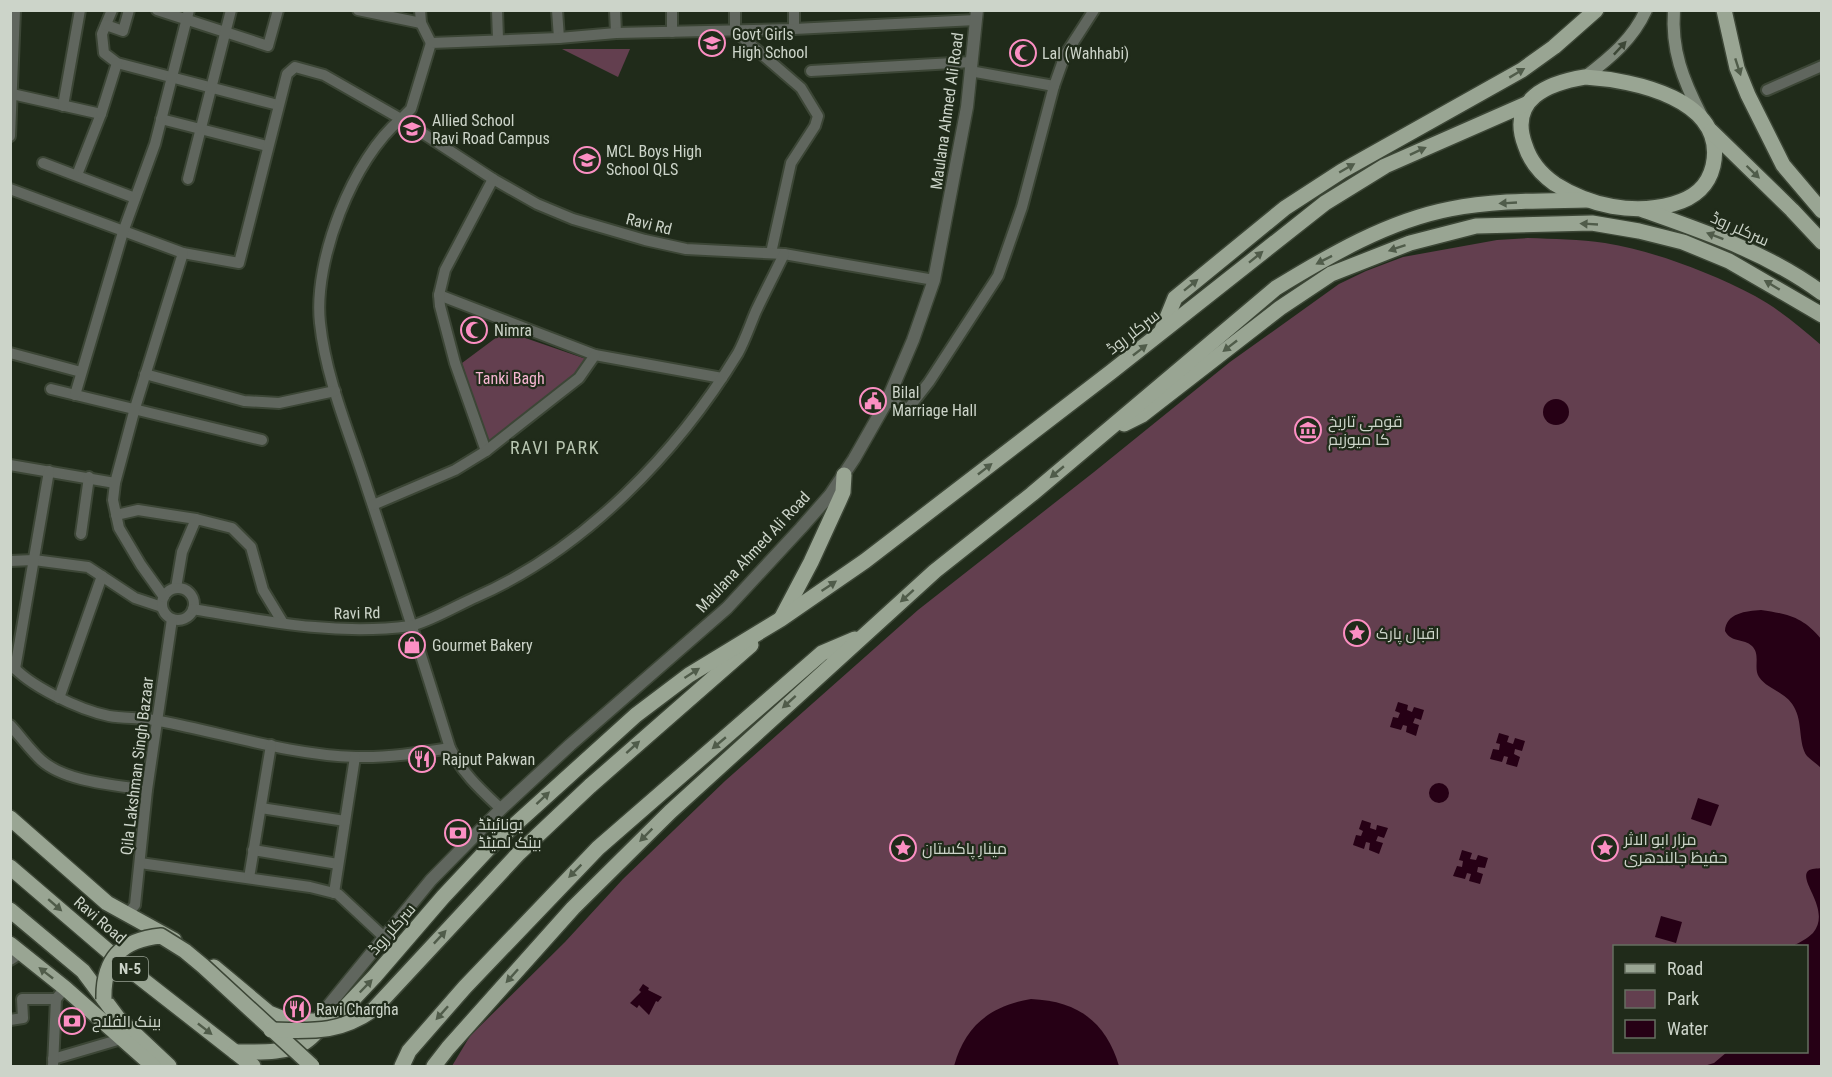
<svg xmlns="http://www.w3.org/2000/svg" width="1832" height="1077" viewBox="0 0 1832 1077" font-family="'Roboto Condensed',Cairo,sans-serif">
<rect width="100%" height="100%" fill="#202b1a"/>
<g fill="#633f4f" fill-rule="evenodd">
<path d="M562 49H630L618 77Z"/>
<path d="M1528 238C1553 239 1580 239 1605 243 1657 252 1709 272 1755 296 1779 309 1801 328 1821 345V1066H452L470 1036 565 942 623 879 725 781 918 610 1094 472 1230 362 1339 284 1366 271 1403 257 1497 240ZM1614 946H1806V1052H1614Z"/>
<path d="M505 331 586 359 575 377 488 445 462 363Z"/>
</g>
<g fill="#260015">
<circle cx="1556" cy="412" r="13"/>
<path d="M1761 610C1788 614 1803 617 1821 639V768C1817 764 1811 760 1807 756 1798 744 1803 722 1794 707 1785 691 1768 690 1759 677 1753 668 1761 655 1752 646 1744 638 1731 643 1725 631 1726 613 1746 611 1761 610Z"/>
<path d="M1398 702 1408 705 1407 710 1412 712 1414 707 1424 710 1421 720 1415 718 1413 723 1419 725 1416 736 1406 732 1407 726 1403 725 1401 730 1390 727 1393 717 1398 718 1400 713 1395 711Z"/>
<path d="M1499 733 1509 736 1507 742 1513 744 1515 738 1525 741 1522 751 1515 749 1514 754 1520 757 1517 767 1506 764 1508 757 1504 756 1502 762 1490 759 1493 749 1499 750 1500 744 1496 743Z"/>
<circle cx="1439" cy="793" r="10"/>
<path d="M1698 798 1719 805 1711 826 1691 819Z"/>
<path d="M1362 820 1371 823 1370 828 1376 830 1377 825 1388 828 1384 838 1378 836 1376 841 1383 843 1379 854 1369 850 1370 843 1366 842 1364 849 1353 845 1356 835 1361 836 1363 831 1359 829Z"/>
<path d="M1462 850 1472 853 1470 859 1476 860 1478 855 1488 858 1485 868 1478 867 1477 872 1483 874 1480 884 1469 881 1471 874 1467 873 1465 879 1453 876 1457 866 1462 867 1463 861 1459 860Z"/>
<path d="M1821 868V1066H1704L1714 1063 1727 1052H1806V946H1793C1800 942 1807 939 1813 933 1832 910 1798 881 1808 871 1811 868 1818 869 1821 868Z"/>
<path d="M1661 916 1682 922 1676 943 1655 937Z"/>
<path d="M643 984 649 988 648 990 662 997 658 1002 656 1001 649 1015 639 1005 637 1008 630 1003 641 992 639 990Z"/>
<path d="M1031 999C1078 1001 1106 1022 1119 1066H954C965 1026 990 1006 1031 999Z"/>
</g>
<g fill="none" stroke-linecap="round" stroke-linejoin="round">
<defs>
<g id="minor">
<path d="M112 10 102 34 104 53 117 63 278 105"/>
<path d="M157 10 268 46 278 10"/>
<path d="M358 10 421 23"/>
<path d="M420 10 421 23 431 43"/>
<path d="M497 10 498 39"/>
<path d="M557 10 559 38"/>
<path d="M615 10 616 33"/>
<path d="M672 10V32"/>
<path d="M735 10V31L801 88 818 116 815 126 791 163 771 253"/>
<path d="M794 10V29"/>
<path d="M106 25 123 31 129 10"/>
<path d="M811 71 971 62"/>
<path d="M970 71 1054 86"/>
<path d="M1767 90 1822 66"/>
<path d="M12 94 101 114 77 175"/>
<path d="M63 106 80 10"/>
<path d="M101 114 117 63"/>
<path d="M161 119 267 146"/>
<path d="M10 136 15 10"/>
<path d="M43 163 135 198"/>
<path d="M188 179 231 10"/>
<path d="M10 189 183 253 239 263 287 74 295 67 324 75 401 119C353 158 313 261 320 323 326 380 350 434 367 488 396 575 423 661 450 748 462 773 481 790 501 809"/>
<path d="M934 280 784 254 686 249 645 240 573 219 537 204 493 179 401 119 411 109 431 43 559 38 616 33 794 29 976 20"/>
<path d="M439 295 595 355 722 378"/>
<path d="M10 353 81 372"/>
<path d="M145 374 244 401 279 403 335 391"/>
<path d="M51 389 262 440"/>
<path d="M75 395 123 232 155 144 189 10"/>
<path d="M887 401 908 409 929 382 998 276 1022 207 1054 86 1065 55 1094 10"/>
<path d="M486 451 455 363 440 306 439 295 445 270 493 179"/>
<path d="M10 465 115 483"/>
<path d="M373 505 455 470 486 451 579 378 595 355"/>
<path d="M116 515 138 510 196 519"/>
<path d="M81 534 89 477"/>
<path d="M10 561 34 560 88 567 135 598 162 607"/>
<path d="M176 588 182 552 196 519 232 528 251 547 263 590 283 623"/>
<circle cx="178" cy="604" r="16"/>
<path d="M164 597 141 565 119 528 113 500 115 483 135 408 183 253"/>
<path d="M193 609C264 621 337 636 410 626 425 624 460 604 476 597 585 549 677 453 738 353 745 340 750 325 756 311 765 292 775 273 784 254"/>
<path d="M10 663C28 686 80 710 109 716 125 719 143 717 159 721 224 733 289 755 356 757 387 758 419 753 450 748"/>
<path d="M15 669 49 471"/>
<path d="M59 698 102 576"/>
<path d="M10 725C21 737 30 750 41 760 65 782 116 785 147 790"/>
<path d="M261 808 345 821"/>
<path d="M253 850 338 864"/>
<path d="M140 863 310 887 338 894 384 937"/>
<path d="M249 878 271 745"/>
<path d="M334 893 355 757"/>
<path d="M127 915 135 905 147 790 172 619"/>
<path d="M10 960 21 953"/>
<path d="M10 1020 23 1018 22 999H56L65 988"/>
<path d="M53 1059 121 1039"/>
<path d="M53 1066 56 999"/>
</g>
<path id="tertiary" d="M316 1021 431 880 501 809 570 745 727 608 801 528 830 495 854 459 887 401 913 340 934 280 967 107 977 10"/>
<g id="secondary">
<path d="M1674 10C1671 50 1683 80 1701 115"/>
<path d="M1585 77C1610 58 1633 39 1646 10"/>
</g>
<g id="primary">
<path d="M1724 10 1737 68 1748 95 1783 165 1822 211"/>
<path d="M1585 77C1633 80 1728 99 1713 166 1708 187 1694 198 1673 204 1633 215 1590 206 1555 184 1542 175 1530 161 1525 145 1508 99 1548 83 1585 77Z"/>
<path d="M1711 131 1792 210 1822 242"/>
<path d="M1643 210C1705 232 1768 253 1822 293"/>
<path d="M1162 330 1175 298 1285 208 1342 171 1522 70 1554 47 1596 10"/>
<path d="M1124 424 1142 415 1280 308 1331 274 1410 243 1476 226 1592 223 1639 231 1683 242 1729 261 1822 315"/>
<path d="M782 617 811 562 839 501 843 492 844 475"/>
<path d="M590 786 751 645"/>
<path d="M10 818 107 903 174 940"/>
<path d="M10 867 129 969 253 1066"/>
<path d="M10 910 83 971 118 1018 169 1066"/>
<path d="M10 944 65 988 153 1066"/>
<path d="M214 967 269 1013 289 1021H315L341 1012 375 976 443 897 487 850 636 715 689 675 781 619 865 561 1111 372 1325 203 1385 166 1526 104"/>
<path d="M235 1052C258 1052 285 1054 305 1042 312 1038 317 1031 323 1025"/>
<path d="M402 1066 409 1051 465 987 598 848 822 653 855 639"/>
<path d="M434 1066 448 1048 573 908 670 812 935 571 1032 494 1276 288C1330 255 1388 221 1450 209 1495 200 1542 201 1587 200"/>
</g>
</defs>
<use href="#minor" stroke="#3c4636" stroke-width="14"/>
<use href="#tertiary" stroke="#3c4636" stroke-width="15"/>
<use href="#secondary" stroke="#3c4636" stroke-width="15"/>
<use href="#primary" stroke="#3c4636" stroke-width="18"/>
<use href="#minor" stroke="#60665e" stroke-width="10"/>
<use href="#tertiary" stroke="#60665e" stroke-width="12"/>
<use href="#secondary" stroke="#808a7c" stroke-width="12"/>
<use href="#primary" stroke="#99a593" stroke-width="15"/>
<defs>
<g id="primary-bridge">
<path d="M104 999C103 959 121 940 161 936L185 951 203 966 312 1066"/>
<path d="M271 1030C312 1031 339 1034 374 1009L519 853 590 786"/>
</g>
</defs>
<use href="#primary-bridge" stroke="#3c4636" stroke-width="18" stroke-linecap="butt"/>
<use href="#primary-bridge" stroke="#99a593" stroke-width="15"/>
</g>
<defs><path id="oneway-solid" d="M-6-.8H1V-3.2L6.5 0L1 3.2V.8H-6Z" transform="scale(1.5)"/></defs>
<use fill="#3d4837" href="#oneway-solid" transform="translate(1620 48) rotate(-47)"/>
<g fill="#505c4a">
<use href="#oneway-solid" transform="translate(1738 67) rotate(72)"/>
<use href="#oneway-solid" transform="translate(1517 73) rotate(-31)"/>
<use href="#oneway-solid" transform="translate(1418 151) rotate(-25)"/>
<use href="#oneway-solid" transform="translate(1347 168) rotate(-30)"/>
<use href="#oneway-solid" transform="translate(1753 172) rotate(44)"/>
<use href="#oneway-solid" transform="translate(1508 203) rotate(177)"/>
<use href="#oneway-solid" transform="translate(1589 224) rotate(-177)"/>
<use href="#oneway-solid" transform="translate(1715 236) rotate(-159)"/>
<use href="#oneway-solid" transform="translate(1397 248) rotate(161)"/>
<use href="#oneway-solid" transform="translate(1256 257) rotate(-39)"/>
<use href="#oneway-solid" transform="translate(1324 260) rotate(153)"/>
<use href="#oneway-solid" transform="translate(1191 285) rotate(-39)"/>
<use href="#oneway-solid" transform="translate(1772 285) rotate(-149)"/>
<use href="#oneway-solid" transform="translate(1230 346) rotate(142)"/>
<use href="#oneway-solid" transform="translate(1140 350) rotate(-38)"/>
<use href="#oneway-solid" transform="translate(985 469) rotate(-38)"/>
<use href="#oneway-solid" transform="translate(1057 472) rotate(140)"/>
<use href="#oneway-solid" transform="translate(829 586) rotate(-34)"/>
<use href="#oneway-solid" transform="translate(907 596) rotate(138)"/>
<use href="#oneway-solid" transform="translate(692 673) rotate(-33)"/>
<use href="#oneway-solid" transform="translate(789 702) rotate(138)"/>
<use href="#oneway-solid" transform="translate(719 743) rotate(140)"/>
<use href="#oneway-solid" transform="translate(633 747) rotate(-42)"/>
<use href="#oneway-solid" transform="translate(543 798) rotate(-43)"/>
<use href="#oneway-solid" transform="translate(646 835) rotate(135)"/>
<use href="#oneway-solid" transform="translate(575 871) rotate(135)"/>
<use href="#oneway-solid" transform="translate(55 905) rotate(41)"/>
<use href="#oneway-solid" transform="translate(440 937) rotate(-47)"/>
<use href="#oneway-solid" transform="translate(46 973) rotate(-142)"/>
<use href="#oneway-solid" transform="translate(512 976) rotate(132)"/>
<use href="#oneway-solid" transform="translate(366 986) rotate(-46)"/>
<use href="#oneway-solid" transform="translate(442 1013) rotate(132)"/>
<use href="#oneway-solid" transform="translate(205 1029) rotate(38)"/>
</g>
<defs>
<symbol id="school-ring" viewBox="-11 -11 22 22"><circle r="9.5" fill="#202b1a" stroke="#fc8fc3" stroke-width="1.5"/><path d="M0-5L7-2L0 1L-7-2ZM-4 1L0 2.5L4 1V4Q0 6-4 4Z" fill="#fc8fc3"/></symbol>
<symbol id="mosque-ring" viewBox="-11 -11 22 22"><circle r="9.5" fill="#202b1a" stroke="#fc8fc3" stroke-width="1.5"/><path d="M3.5-4.9A6 6 0 1 0 3.5 4.9A5 5 0 1 1 3.5-4.9Z" fill="#fc8fc3"/></symbol>
<symbol id="civic-ring" viewBox="-11 -11 22 22"><circle r="9.5" fill="#202b1a" stroke="#fc8fc3" stroke-width="1.5"/><path d="M-.6-6.5H3V-4.5H.6V-3L4-1V1h2V6H-6V1h2V-1L-.6-3ZM-1.2 2.5V6h2.4V2.5Z" fill="#fc8fc3"/></symbol>
<symbol id="museum-ring" viewBox="-11 -11 22 22"><circle r="9.5" fill="#202b1a" stroke="#fc8fc3" stroke-width="1.5"/><path d="M0-6L6-3V-2H-6V-3ZM-5-1h2V3h-2ZM-1-1h2V3h-2ZM3-1h2V3H3ZM-6 4H6V6H-6Z" fill="#fc8fc3"/></symbol>
<symbol id="sight-ring" viewBox="-11 -11 22 22"><circle r="9.5" fill="#202b1a" stroke="#fc8fc3" stroke-width="1.5"/><path d="M0-6L1.8-2.2L6-1.7L2.9 1.2L3.7 5.4L0 3.3L-3.7 5.4L-2.9 1.2L-6-1.7L-1.8-2.2Z" fill="#fc8fc3"/></symbol>
<symbol id="shop-ring" viewBox="-11 -11 22 22"><circle r="9.5" fill="#202b1a" stroke="#fc8fc3" stroke-width="1.5"/><path d="M-5-2.5h2.3a2.7 3.5 0 0 1 5.4 0H5L5.5 6h-11ZM-1.5-2.5h3a1.5 2.3 0 0 0-3 0Z" fill="#fc8fc3"/></symbol>
<symbol id="restaurant-ring" viewBox="-11 -11 22 22"><circle r="9.5" fill="#202b1a" stroke="#fc8fc3" stroke-width="1.5"/><path d="M-5-6h1v4h1v-4h1v4h1v-4h1v5L-1.5 .5V6h-2V.5L-5-1ZM5-6V6H3V1.5H1.5Q1.5-4 5-6Z" fill="#fc8fc3"/></symbol>
<symbol id="bank-ring" viewBox="-11 -11 22 22"><circle r="9.5" fill="#202b1a" stroke="#fc8fc3" stroke-width="1.5"/><path d="M-6-4H6V4H-6ZM0-2.3a2.3 2.3 0 1 0 0 4.6a2.3 2.3 0 1 0 0-4.6Z" fill="#fc8fc3"/></symbol>
</defs>
<g fill-rule="evenodd">
<use href="#school-ring" x="697" y="28" width="30" height="30"/>
<use href="#mosque-ring" x="1008" y="38" width="30" height="30"/>
<use href="#school-ring" x="397" y="114" width="30" height="30"/>
<use href="#school-ring" x="572" y="145" width="30" height="30"/>
<use href="#mosque-ring" x="459" y="315" width="30" height="30"/>
<use href="#civic-ring" x="858" y="386" width="30" height="30"/>
<use href="#museum-ring" x="1293" y="415" width="30" height="30"/>
<use href="#sight-ring" x="1342" y="618" width="30" height="30"/>
<use href="#shop-ring" x="397" y="630" width="30" height="30"/>
<use href="#restaurant-ring" x="407" y="744" width="30" height="30"/>
<use href="#bank-ring" x="443" y="818" width="30" height="30"/>
<use href="#sight-ring" x="888" y="833" width="30" height="30"/>
<use href="#sight-ring" x="1590" y="833" width="30" height="30"/>
<use href="#restaurant-ring" x="282" y="994" width="30" height="30"/>
<use href="#bank-ring" x="57" y="1006" width="30" height="30"/>
</g>
<g text-anchor="middle" dominant-baseline="central" stroke-width="4.5" stroke-linejoin="round" paint-order="stroke">
<rect fill="#202b1a" stroke="#98a194" stroke-width="1.5" x="112" y="957" width="36" height="24" rx="4.5"/>
<g font-size="15" font-weight="bold" fill="#ccd4c9">
<text x="130" y="969">N-5</text>
</g>
<g font-size="16" fill="#ccd4c9" stroke="#202b1a" text-anchor="start">
<text x="732" y="34">Govt Girls<tspan x="732" dy="18">High School</tspan></text>
<text x="1042" y="53">Lal (Wahhabi)</text>
<text x="432" y="120">Allied School<tspan x="432" dy="18">Ravi Road Campus</tspan></text>
<text x="606" y="151">MCL Boys High<tspan x="606" dy="18">School QLS</tspan></text>
<text x="494" y="330">Nimra</text>
<text x="892" y="392">Bilal<tspan x="892" dy="18">Marriage Hall</tspan></text>
<text x="1328" y="421">قومی تاریخ<tspan x="1328" dy="18">کا میوزیم</tspan></text>
<text x="1376" y="633">اقبال پارک</text>
<text x="432" y="645">Gourmet Bakery</text>
<text x="442" y="759">Rajput Pakwan</text>
<text x="478" y="824">یونائیٹڈ<tspan x="478" dy="18">بینک لمیٹڈ</tspan></text>
<text x="1624" y="839">مزار ابو الاثر<tspan x="1624" dy="18">حفیظ جالندھری</tspan></text>
<text x="922" y="848">مینارِ پاکستان</text>
<text x="316" y="1009">Ravi Chargha</text>
<text x="92" y="1021">بینک الفلاح</text>
</g>
<g font-size="16" fill="#ccd4c9" stroke="#202b1a">
<text transform="translate(947 111) rotate(-82)">Maulana Ahmed Ali Road</text>
<text transform="translate(649 224) rotate(14)">Ravi Rd</text>
<text transform="translate(1740 229) rotate(24)">سرکلر روڈ</text>
<text transform="translate(1133 332) rotate(-38)">سرکلر روڈ</text>
<text transform="translate(753 552) rotate(-47)">Maulana Ahmed Ali Road</text>
<text transform="translate(357 613) rotate(-1)">Ravi Rd</text>
<text transform="translate(137 766) rotate(-83)">Qila Lakshman Singh Bazaar</text>
<text transform="translate(100 920) rotate(41)">Ravi Road</text>
<text transform="translate(392 929) rotate(-49)">سرکلر روڈ</text>
</g>
<g font-size="16" fill="#f6b6d2" stroke="#202b1a">
<text x="510" y="378">Tanki Bagh</text>
</g>
<g font-size="18" letter-spacing="1.5" fill="#b8c6b1" stroke="#202b1a">
<text x="555" y="447">RAVI PARK</text>
</g>
</g>
<rect width="1832" height="1077" fill="none" stroke="#ccd4c9" stroke-width="24"/>
<rect x="1613" y="945" width="195" height="108" fill="#202b1a" stroke="#656f60" stroke-width="1.5"/>
<rect x="1625" y="964" width="30" height="9" fill="#99a593" stroke="#656f60" stroke-width="1.5"/>
<text x="1667" y="975" font-size="18" fill="#ccd4c9">Road</text>
<rect x="1625" y="990" width="30" height="18" fill="#633f4f" stroke="#656f60" stroke-width="1.5"/>
<text x="1667" y="1005" font-size="18" fill="#ccd4c9">Park</text>
<rect x="1625" y="1020" width="30" height="18" fill="#260015" stroke="#656f60" stroke-width="1.5"/>
<text x="1667" y="1035" font-size="18" fill="#ccd4c9">Water</text>
</svg>
